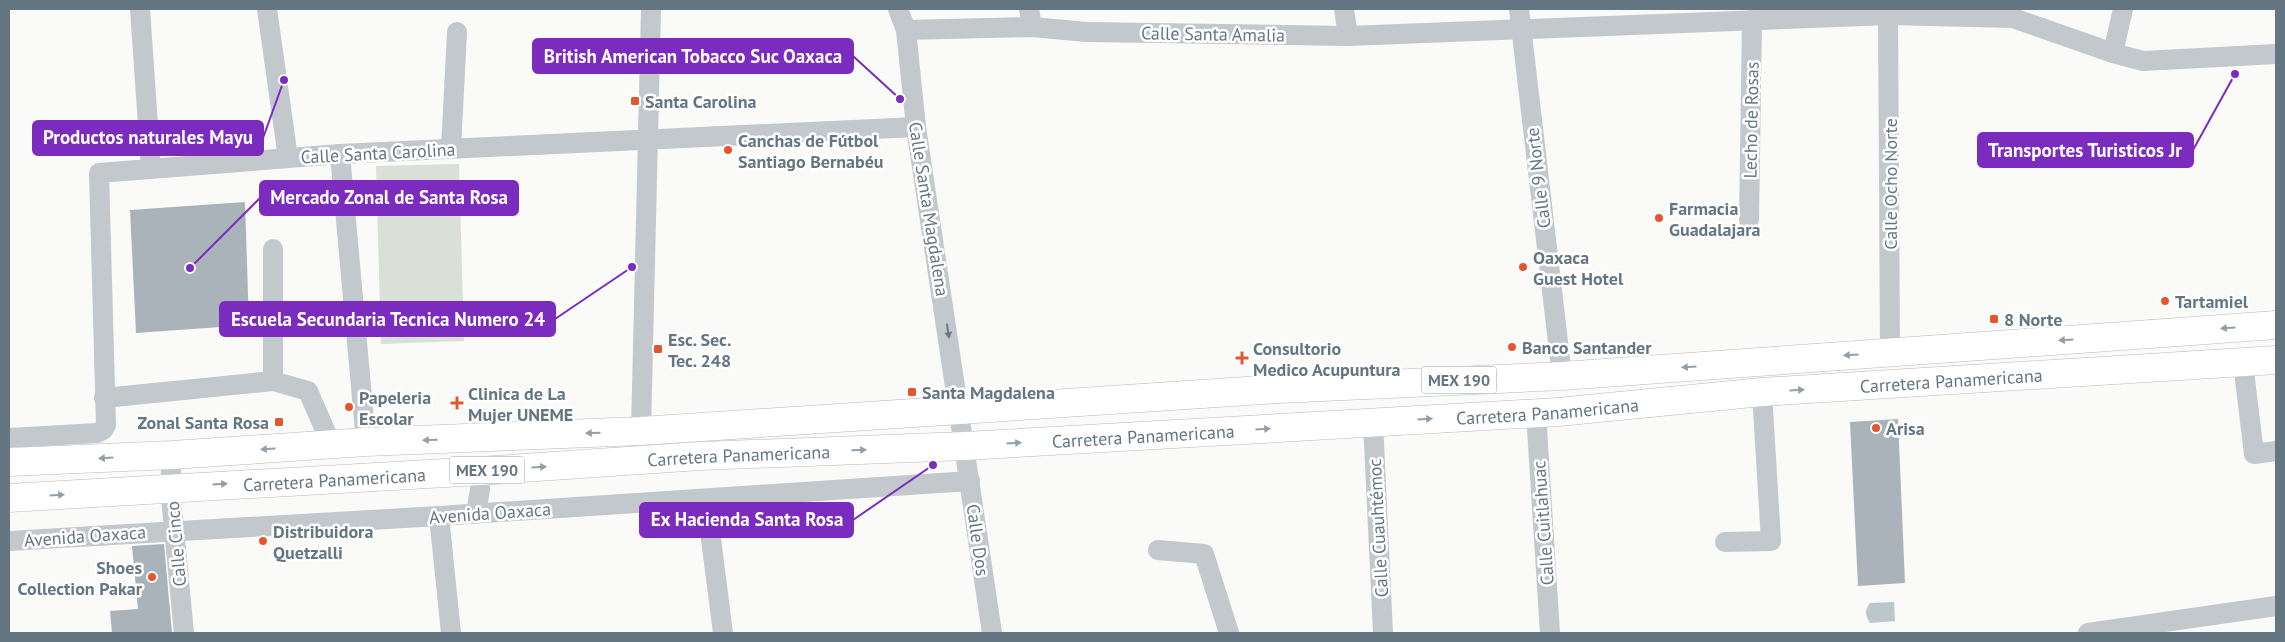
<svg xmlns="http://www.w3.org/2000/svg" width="2285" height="642" viewBox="0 0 2285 642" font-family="'PT Sans',sans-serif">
<rect width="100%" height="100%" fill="#fafaf8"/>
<path fill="#dadfd7" d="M459 164 464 341 381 344 376 166Z"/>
<path fill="#bbc7cb" d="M1894 602 1895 621 1870 623C1865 615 1864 611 1870 603Z"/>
<g fill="#aab3b9">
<path d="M245 202 249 325 136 333 130 210Z"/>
<path d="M1898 419 1905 583 1858 586 1850 422Z"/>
<path d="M164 544 172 633H112L110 611 138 609 132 546Z"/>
</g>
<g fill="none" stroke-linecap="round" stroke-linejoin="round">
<defs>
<g id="highway">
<path d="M9 462 172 455 366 442 641 431 1278 389 1562 376 2276 325"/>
<path id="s1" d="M9 498 480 471 700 456 965 446 1558 412 1762 392 2276 360"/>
</g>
</defs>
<use href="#highway" stroke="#b4b9bd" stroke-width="29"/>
<g stroke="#c3c8cc" stroke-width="20">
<path d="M140 9 151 169"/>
<path d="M267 9 288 158"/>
<path d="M898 9 906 30 916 127 992 633"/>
<path d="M1029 9 1032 27"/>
<path d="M1344 9 1348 36"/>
<path d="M1519 9 1562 376"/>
<path d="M1888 9 1890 352"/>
<path d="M906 30 1032 27 1087 32 1348 36 1889 15 2013 18 2113 53 2143 61 2276 54"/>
<path d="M2113 53 2123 9"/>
<path d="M451 149 457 32"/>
<path d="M340 154 366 442"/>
<path d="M1749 220 1752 20"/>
<path d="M273 249V381"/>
<path d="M2243 363 2254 454 2276 451"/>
<path d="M104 398 273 381 308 391 331 444"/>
<path d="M1536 413 1550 633"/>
<path d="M1373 422 1383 633"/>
<path d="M641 431 651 9"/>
<path d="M9 438 97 433 103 430 106 425 99 173 340 154 916 127"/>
<path d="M172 455 170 487 184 633"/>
<path d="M706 500 723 633"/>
<path d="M476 514 480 489V471"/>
<path d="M439 516 451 633"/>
<path d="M9 541 439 516 970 481"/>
<path d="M1725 542 1771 541 1762 392"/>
<path d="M1158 550 1204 554 1229 633"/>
<path d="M2088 633 2276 606"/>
</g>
<use href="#highway" stroke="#fff" stroke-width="28"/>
</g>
<defs><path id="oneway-solid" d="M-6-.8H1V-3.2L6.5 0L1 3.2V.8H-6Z" transform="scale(1.25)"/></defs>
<g fill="#939fa8">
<use href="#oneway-solid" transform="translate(2228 328) rotate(176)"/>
<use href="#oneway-solid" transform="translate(2066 340) rotate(176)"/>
<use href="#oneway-solid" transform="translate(1851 355) rotate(176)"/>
<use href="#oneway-solid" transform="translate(1689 367) rotate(176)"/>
<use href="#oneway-solid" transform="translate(1797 390) rotate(-4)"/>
<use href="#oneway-solid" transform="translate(1425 419) rotate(-3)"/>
<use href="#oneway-solid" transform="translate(1263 429) rotate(-3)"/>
<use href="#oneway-solid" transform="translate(593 433) rotate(178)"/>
<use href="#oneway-solid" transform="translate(430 440) rotate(178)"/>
<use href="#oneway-solid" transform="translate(1014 443) rotate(-3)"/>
<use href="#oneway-solid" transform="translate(268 449) rotate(176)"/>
<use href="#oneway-solid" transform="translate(859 450) rotate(-2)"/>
<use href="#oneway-solid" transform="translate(106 458) rotate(177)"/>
<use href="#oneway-solid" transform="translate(539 467) rotate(-4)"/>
<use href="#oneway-solid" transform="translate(220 484) rotate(-3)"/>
<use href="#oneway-solid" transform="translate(57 495) rotate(-4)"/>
</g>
<use fill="#6a7a87" href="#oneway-solid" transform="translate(948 331) rotate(81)"/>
<g fill="#e4572e" stroke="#fff" stroke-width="2">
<rect x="630" y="96" width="10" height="10" rx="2.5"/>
<circle cx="728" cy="150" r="5"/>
<circle cx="1659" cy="218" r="5"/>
<circle cx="1523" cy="267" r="5"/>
<circle cx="2165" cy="301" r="5"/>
<rect x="1989" y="314" width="10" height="10" rx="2.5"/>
<circle cx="1512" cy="347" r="5"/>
<rect x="653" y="344" width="10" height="10" rx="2.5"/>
<path d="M1239.5 350.5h5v5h5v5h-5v5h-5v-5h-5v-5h5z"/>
<rect x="907" y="387" width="10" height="10" rx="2.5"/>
<path d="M454.5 395.5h5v5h5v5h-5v5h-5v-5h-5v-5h5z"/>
<circle cx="349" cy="407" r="5"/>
<rect x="274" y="417" width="10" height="10" rx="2.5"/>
<circle cx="1876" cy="428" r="5"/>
<circle cx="263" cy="541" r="5"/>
<circle cx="152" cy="577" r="5"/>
</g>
<g text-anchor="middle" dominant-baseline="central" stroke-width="5" stroke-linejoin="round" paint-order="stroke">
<g fill="#fff" stroke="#939fa8" stroke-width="1">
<rect x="1421.5" y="366.5" width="75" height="27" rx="4"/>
<rect x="449.5" y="456.5" width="75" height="27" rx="4"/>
</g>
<g font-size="16" font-weight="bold" fill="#657683">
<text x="1459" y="380">MEX 190</text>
<text x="487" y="470">MEX 190</text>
</g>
<g font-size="18" fill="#657683" stroke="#fff">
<text transform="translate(1213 34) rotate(1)">Calle Santa Amalia</text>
<text transform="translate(1751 120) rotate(-89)">Lecho de Rosas</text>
<text transform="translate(378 153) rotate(-3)">Calle Santa Carolina</text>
<text transform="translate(1538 178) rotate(-97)">Calle 9 Norte</text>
<text transform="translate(1890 184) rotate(-90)">Calle Ocho Norte</text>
<text transform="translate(929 209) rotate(81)">Calle Santa Magdalena</text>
<text stroke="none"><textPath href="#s1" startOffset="1946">Carretera Panamericana</textPath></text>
<text stroke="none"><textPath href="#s1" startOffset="1541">Carretera Panamericana</textPath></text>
<text stroke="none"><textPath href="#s1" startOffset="1136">Carretera Panamericana</textPath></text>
<text stroke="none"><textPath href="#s1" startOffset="731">Carretera Panamericana</textPath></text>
<text stroke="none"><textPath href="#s1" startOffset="326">Carretera Panamericana</textPath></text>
<text transform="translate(490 513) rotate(-4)">Avenida Oaxaca</text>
<text transform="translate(1543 523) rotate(-94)">Calle Cuitlahuac</text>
<text transform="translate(1378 528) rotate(-93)">Calle Cuauhtémoc</text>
<text transform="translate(85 536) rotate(-4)">Avenida Oaxaca</text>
<text transform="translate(978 540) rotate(82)">Calle Dos</text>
<text transform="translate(176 544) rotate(-95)">Calle Cinco</text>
</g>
<g font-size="18" font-weight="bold" fill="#657683" stroke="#fff" text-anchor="start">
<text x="645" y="101">Santa Carolina</text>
<text x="738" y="140">Canchas de Fútbol<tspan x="738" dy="21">Santiago Bernabéu</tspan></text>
<text x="1669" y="208">Farmacia<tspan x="1669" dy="21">Guadalajara</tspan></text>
<text x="1533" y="257">Oaxaca<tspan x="1533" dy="21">Guest Hotel</tspan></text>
<text x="2175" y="301">Tartamiel</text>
<text x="2004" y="319">8 Norte</text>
<text x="668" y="339">Esc. Sec.<tspan x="668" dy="21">Tec. 248</tspan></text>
<text x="1522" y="347">Banco Santander</text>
<text x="1253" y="348">Consultorio<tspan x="1253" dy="21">Medico Acupuntura</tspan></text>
<text x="922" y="392">Santa Magdalena</text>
<text x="468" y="393">Clinica de La<tspan x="468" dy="21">Mujer UNEME</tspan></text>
<text x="359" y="397">Papeleria<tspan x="359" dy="21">Escolar</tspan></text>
<text x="269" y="422" text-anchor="end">Zonal Santa Rosa</text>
<text x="1886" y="428">Arisa</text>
<text x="273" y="531">Distribuidora<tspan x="273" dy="21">Quetzalli</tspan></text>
<text x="142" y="567" text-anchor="end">Shoes<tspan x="142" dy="21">Collection Pakar</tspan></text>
</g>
</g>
<path fill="none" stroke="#7b2cbf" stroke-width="2" d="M900 99L853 56M284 80L263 138M2235 74L2193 150M190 268L260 198M632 267L555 319M933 465L853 520"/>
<g fill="#7b2cbf" stroke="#fff" stroke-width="2">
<circle cx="900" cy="99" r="5"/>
<circle cx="284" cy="80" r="5"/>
<circle cx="2235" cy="74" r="5"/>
<circle cx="190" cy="268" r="5"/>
<circle cx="632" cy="267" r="5"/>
<circle cx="933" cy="465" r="5"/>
</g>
<g fill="#7b2cbf" stroke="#7b2cbf" stroke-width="2">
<rect x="533" y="39" width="320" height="34" rx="5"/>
<rect x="33" y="121" width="230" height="34" rx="5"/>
<rect x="1978" y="133" width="215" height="34" rx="5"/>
<rect x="260" y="181" width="258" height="34" rx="5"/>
<rect x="220" y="302" width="335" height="34" rx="5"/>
<rect x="640" y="503" width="213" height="34" rx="5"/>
</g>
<g font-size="19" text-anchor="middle" font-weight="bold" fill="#fff">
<text x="693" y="63">British American Tobacco Suc Oaxaca</text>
<text x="148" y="144">Productos naturales Mayu</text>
<text x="2085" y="157">Transportes Turisticos Jr</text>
<text x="389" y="204">Mercado Zonal de Santa Rosa</text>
<text x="388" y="326">Escuela Secundaria Tecnica Numero 24</text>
<text x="747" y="526">Ex Hacienda Santa Rosa</text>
</g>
<rect width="2285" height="642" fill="none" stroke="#657683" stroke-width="20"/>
</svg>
